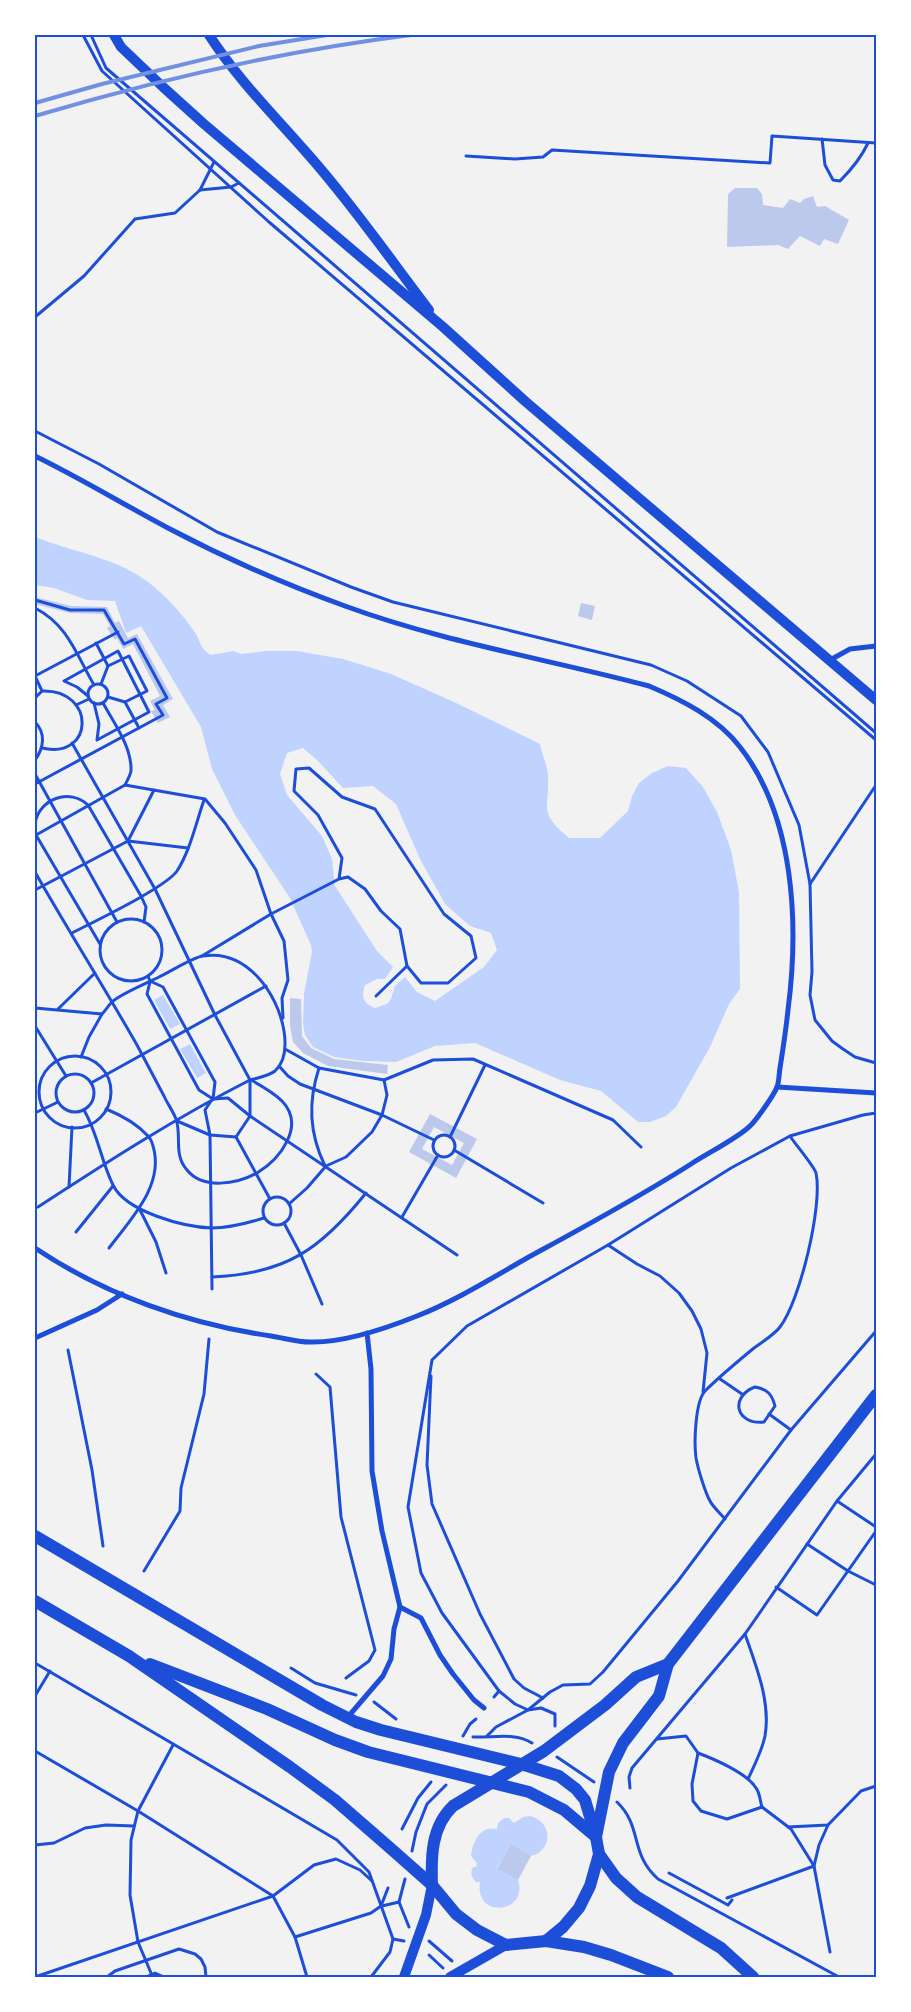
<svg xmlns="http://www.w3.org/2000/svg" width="911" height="2012" viewBox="0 0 911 2012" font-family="Mulish,sans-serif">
<rect width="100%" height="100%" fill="#f2f2f2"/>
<g fill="#bfd3fe" fill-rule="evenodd">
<path d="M35 537C78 554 127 559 161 593 173 604 187 620 196 634 201 643 201 650 211 655L233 651 241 654 265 651H297L343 659 391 674 454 702 540 744C542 754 547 765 548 775 550 810 537 811 569 838H600L628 811 632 796 639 783 652 773 668 766 686 768 703 787 717 812 731 850 739 892 740 989 729 1004 710 1047 676 1107 666 1116 650 1122H638L601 1091 560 1080 475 1043 435 1046 396 1062 363 1061 334 1057 313 1047 305 1035 303 1024 304 993 312 952 311 945 290 898 235 815 212 769 201 727 141 626 126 633 115 601 87 600 54 588 35 585ZM303 748 318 761 343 788 373 786 396 804 420 859 445 904 470 926 491 933 497 950 484 967 435 1001 417 992 405 977 395 986 391 999 387 1004 375 1008C363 1003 361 997 365 985L377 979H385L393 967 377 951 335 886 332 859 322 836 287 795 280 774 287 753Z"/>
<path d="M163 995 180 1024 170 1029 154 1000Z"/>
<path d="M190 1044 206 1073 197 1078 180 1049Z"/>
<path d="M530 1816C552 1821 554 1850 531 1856L511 1845 497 1868 518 1880C529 1913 474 1920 480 1882H476C471 1877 470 1873 473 1867H476L477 1863 471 1856C473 1841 480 1826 497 1829L498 1823 504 1818H509L514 1823 523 1817Z"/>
</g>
<g fill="#bdc9ec" fill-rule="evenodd">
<path d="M735 188H757L762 194 763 205 783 208 790 199 800 203 804 199 813 196 817 207 825 206 849 220 838 244 824 239 820 246 800 236 788 249 778 245 727 247 728 194Z"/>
<path d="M35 597 71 606 107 607 115 623 119 621 128 638 137 634 173 699 163 705 170 717 158 723 151 711 155 710 150 701 160 696 133 644 123 649 117 638 115 640 107 628 110 626 103 614 70 613 35 604Z"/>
<path d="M581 603 595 606 592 620 578 616Z"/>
<path d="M290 998 301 999 302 1036 311 1048 334 1059 388 1065 387 1074 328 1066 303 1053 293 1042 290 1026Z"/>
<path d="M430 1114 477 1139 456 1178 409 1152ZM434 1127 464 1143 452 1165 422 1149Z"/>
<path d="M511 1844 531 1856 518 1880 497 1869Z"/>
</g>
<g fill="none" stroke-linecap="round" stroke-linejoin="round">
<g stroke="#1d4ed8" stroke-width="3">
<path d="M83 35 102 71 269 222 876 740"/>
<path d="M91 35 106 68 876 733"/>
<path d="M822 139 825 165 833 180 840 181C852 169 861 158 868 143"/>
<path d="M466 156 515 159 543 157 552 150 770 163 772 136 876 143"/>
<path d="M200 190 214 162"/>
<path d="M35 317 84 276 135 219 175 213 200 190 231 187 239 183"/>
<path d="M35 431 99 464 217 532 351 587 393 602 651 665 687 681 741 716 768 752 799 825 810 884 812 972 810 995 815 1020 832 1041 843 1049 855 1057 876 1063"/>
<path d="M35 600 70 610H104L124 644 135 639 167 698 156 704 163 715 35 784"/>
<path d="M35 608C68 625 76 654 94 685"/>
<path d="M96 643 108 666"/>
<path d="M35 676 118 632"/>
<path d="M35 676 42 691"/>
<circle cx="98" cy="694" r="10"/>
<path d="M101 684 108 666 129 656 147 691 125 702 108 697"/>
<path d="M88 696 77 687 64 681 118 651 149 712 97 740 99 724 94 703"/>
<path d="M35 698 42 691C96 689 95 760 42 748"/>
<path d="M125 702 139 728"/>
<path d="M103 703C114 723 132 747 131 771 130 776 127 781 125 785L205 799 225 823 256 870 271 914 284 941 288 980 282 998 283 1018"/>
<path d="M76 705 89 699"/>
<path d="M35 722C46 733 44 748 35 760"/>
<path d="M35 774 117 922"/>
<path d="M35 823C40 798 70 788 88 805L141 896 146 907 144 922"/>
<path d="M35 830 36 835 100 944"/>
<path d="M36 835 125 785"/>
<path d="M128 841 188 848"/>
<path d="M35 872C68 930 104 987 137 1045 146 1062 155 1079 164 1096 167 1103 173 1111 176 1119 182 1136 173 1154 187 1170 203 1190 237 1184 257 1173 280 1159 306 1126 282 1101 273 1092 262 1086 251 1080"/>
<path d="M810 884 876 785"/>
<path d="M35 890 128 841 154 790"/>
<circle cx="131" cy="950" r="31"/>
<path d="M72 933C93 922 165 888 177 871 190 851 196 823 204 800"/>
<path d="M202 956 271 914 339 879 348 877 365 889 381 911 400 929 407 966 421 983H448L476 958 471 936 444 914 375 809 342 797 309 768 296 769 294 791 318 815 342 858 339 879"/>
<path d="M148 976 150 981 163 987 215 1082 213 1099 199 1090 147 994 150 982"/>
<path d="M376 996 407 966"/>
<path d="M35 1008 102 1014C105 1011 108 1006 112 1002 120 994 147 983 159 977 170 972 193 957 203 956 247 949 278 994 284 1031 286 1044 286 1061 275 1071 269 1076 257 1078 250 1080L215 1015 155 889 72 743"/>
<path d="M58 1009 95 973"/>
<path d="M35 1026 66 1076"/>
<path d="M285 1049 319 1068 384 1080 433 1060 473 1059 613 1120 641 1147"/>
<circle cx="75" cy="1092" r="36"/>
<path d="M81 1057 89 1037 102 1014"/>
<path d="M279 1066 288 1076 300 1084 382 1115 434 1140"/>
<path d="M319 1068C308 1102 309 1133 325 1166"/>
<circle cx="75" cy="1093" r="19"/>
<path d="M91 1083 266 986"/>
<path d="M213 1099 228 1098 250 1116 457 1255"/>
<path d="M211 1101 205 1110 210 1135 212 1289"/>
<path d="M106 1109C121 1115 137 1124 148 1136 151 1139 152 1142 153 1146 165 1185 130 1220 109 1248"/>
<path d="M84 1110C98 1134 101 1161 113 1185 126 1212 184 1227 212 1228 230 1228 248 1223 264 1218"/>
<path d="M35 1113 58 1102"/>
<path d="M177 1121 210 1135 236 1137"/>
<circle cx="444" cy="1146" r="11"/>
<path d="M236 1137 270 1199"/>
<path d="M236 1137 250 1116V1080"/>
<path d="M450 1137 485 1065"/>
<path d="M454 1150 543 1203"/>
<path d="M69 1187 72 1127"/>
<circle cx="277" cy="1211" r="14"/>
<path d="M289 1204 307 1188 326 1166 346 1157 372 1132 382 1115 387 1095 384 1080"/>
<path d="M38 1207C107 1162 177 1117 250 1080"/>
<path d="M139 1208 156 1242 166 1273"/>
<path d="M402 1217 438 1155"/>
<path d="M284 1223 301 1255 322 1304"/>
<path d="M76 1232 113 1186"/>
<path d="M608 1245 637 1264 660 1276 679 1293 692 1311 701 1329 707 1353 703 1392"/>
<path d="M212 1277C286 1274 321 1249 366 1193"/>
<path d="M68 1350 92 1470 103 1546"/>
<path d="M316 1374 330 1387 341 1517 375 1650 369 1661 346 1678"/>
<path d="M431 1376 427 1465 432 1504 480 1614 514 1679 524 1688 543 1698"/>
<path d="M720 1379 742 1394"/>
<path d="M755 1387C767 1389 772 1394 775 1406L764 1422C736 1425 729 1397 755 1387Z"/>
<path d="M769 1414 791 1430"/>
<path d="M837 1501 876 1527"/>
<path d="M725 1519C720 1513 713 1507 710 1501 705 1492 698 1469 696 1458 694 1443 695 1402 705 1391 720 1376 737 1362 754 1348 762 1342 774 1335 780 1327 800 1301 823 1205 816 1173 814 1166 795 1144 790 1136"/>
<path d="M807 1544 848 1571 876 1585"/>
<path d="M144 1571 180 1511 181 1488 204 1394 209 1339"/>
<path d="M776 1587 817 1615 876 1531"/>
<path d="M745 1634C756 1666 771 1702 765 1736 762 1751 754 1766 748 1779"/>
<path d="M35 1663 337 1840 369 1872 393 1939 390 1952 371 1977"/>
<path d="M291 1668 315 1683 356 1695"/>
<path d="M499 1691 442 1613 421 1573 408 1507 432 1360 467 1326 608 1245 731 1168 790 1136 863 1115 876 1113"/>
<path d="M35 1696 50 1671"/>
<path d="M494 1697 499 1691 515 1704 528 1710 541 1708 555 1714V1726"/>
<path d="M374 1702 396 1719"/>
<path d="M463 1736 470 1724 476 1719"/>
<path d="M487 1736 496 1727 528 1710 550 1692 563 1685 590 1684 603 1672 678 1581 791 1430 876 1331"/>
<path d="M473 1737C493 1738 515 1732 532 1743"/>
<path d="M657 1739 686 1736 698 1753 692 1784 693 1801 701 1811 727 1819 762 1807 791 1829 814 1866 830 1952"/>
<path d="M35 1751 138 1811 273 1896 295 1937 307 1977"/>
<path d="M698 1753C714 1759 747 1773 756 1788 760 1793 760 1801 762 1807"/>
<path d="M557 1757 594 1782"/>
<path d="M630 1788 629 1777 632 1768 745 1634 837 1501 876 1454"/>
<path d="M617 1802C643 1827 629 1853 658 1879L839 1977"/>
<path d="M788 1827 828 1825 861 1791 876 1786"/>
<path d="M402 1829 418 1798 431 1782"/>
<path d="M35 1845 54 1843 85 1828 106 1825 134 1826"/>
<path d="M412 1851 416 1832 427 1804 446 1785"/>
<path d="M669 1873 728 1905 732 1900"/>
<path d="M405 1879 399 1902 409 1927"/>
<path d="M727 1898 814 1866 819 1845 828 1825"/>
<path d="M382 1906 399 1902"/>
<path d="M295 1937 371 1913 381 1906 388 1888"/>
<path d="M393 1939 404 1941"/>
<path d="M429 1941 452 1961"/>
<path d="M429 1955 443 1968"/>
<path d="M35 1970 36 1976"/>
<path d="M151 1973 138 1942 130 1895 131 1840 138 1811 173 1745"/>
<path d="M35 1977 273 1896 314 1865 336 1859 360 1870 372 1881"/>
<path d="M107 1977 115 1971 179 1949 195 1954 201 1959 205 1967 206 1977"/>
<path d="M146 1977 155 1973 164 1977"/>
</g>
<g stroke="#1d4ed8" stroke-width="5">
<path d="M35 456C80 478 123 504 168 528 225 558 284 584 345 606 443 642 547 659 649 686 682 700 718 718 740 747 795 817 799 925 788 1010 786 1029 783 1049 780 1068 779 1074 779 1082 777 1087 774 1095 757 1119 751 1125 740 1137 706 1154 691 1164 638 1198 582 1228 527 1258 492 1278 455 1301 417 1316 387 1328 343 1343 310 1342 297 1342 284 1338 271 1336 188 1324 105 1295 35 1248"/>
<path d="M830 660 850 649 876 646"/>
<path d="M777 1087 876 1093"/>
<path d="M367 1333 371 1369 372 1471 382 1531 400 1607 421 1618 440 1655 453 1674 474 1700 484 1708"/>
<path d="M35 1338 97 1310 122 1294"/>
<path d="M347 1718 383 1676 391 1659 394 1629 400 1607"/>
</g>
<g stroke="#1d4ed8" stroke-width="10">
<path d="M114 35 121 47 163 87 204 124 442 326 526 402 876 700"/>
<path d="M209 35C242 86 286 127 324 173 361 217 394 264 429 310"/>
<path d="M404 1977 426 1915 432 1885"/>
<path d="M450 1977 506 1945"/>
</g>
<g stroke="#1d4ed8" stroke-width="12">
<path d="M35 1536 322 1705 356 1722 381 1730 521 1764 559 1776 576 1789 585 1800 596 1837"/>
<path d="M35 1601 129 1656 290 1767 335 1800 389 1847 432 1885 456 1914 477 1930 506 1945 546 1941 584 1947 611 1955 668 1977"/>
<path d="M150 1664 267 1709 335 1740 368 1752 529 1792 564 1810 596 1837"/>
<path d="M599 1854 616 1878 637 1897 721 1948 753 1977"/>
<path d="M432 1885C431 1857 431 1827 453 1806L544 1751 605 1705 636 1677 668 1664"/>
<path d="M546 1941 563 1927 579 1908 590 1886 599 1854 596 1837 609 1772 623 1743 659 1696 668 1664 876 1395"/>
</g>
<g stroke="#7290e2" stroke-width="4">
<path d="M35 103 102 84 259 46 327 35"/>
<path d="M35 116C159 79 283 51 411 35"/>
</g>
</g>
<rect width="911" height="2012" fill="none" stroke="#ffffff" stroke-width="72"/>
<rect x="36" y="36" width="839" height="1940" fill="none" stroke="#1d4ed8" stroke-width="2"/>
</svg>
